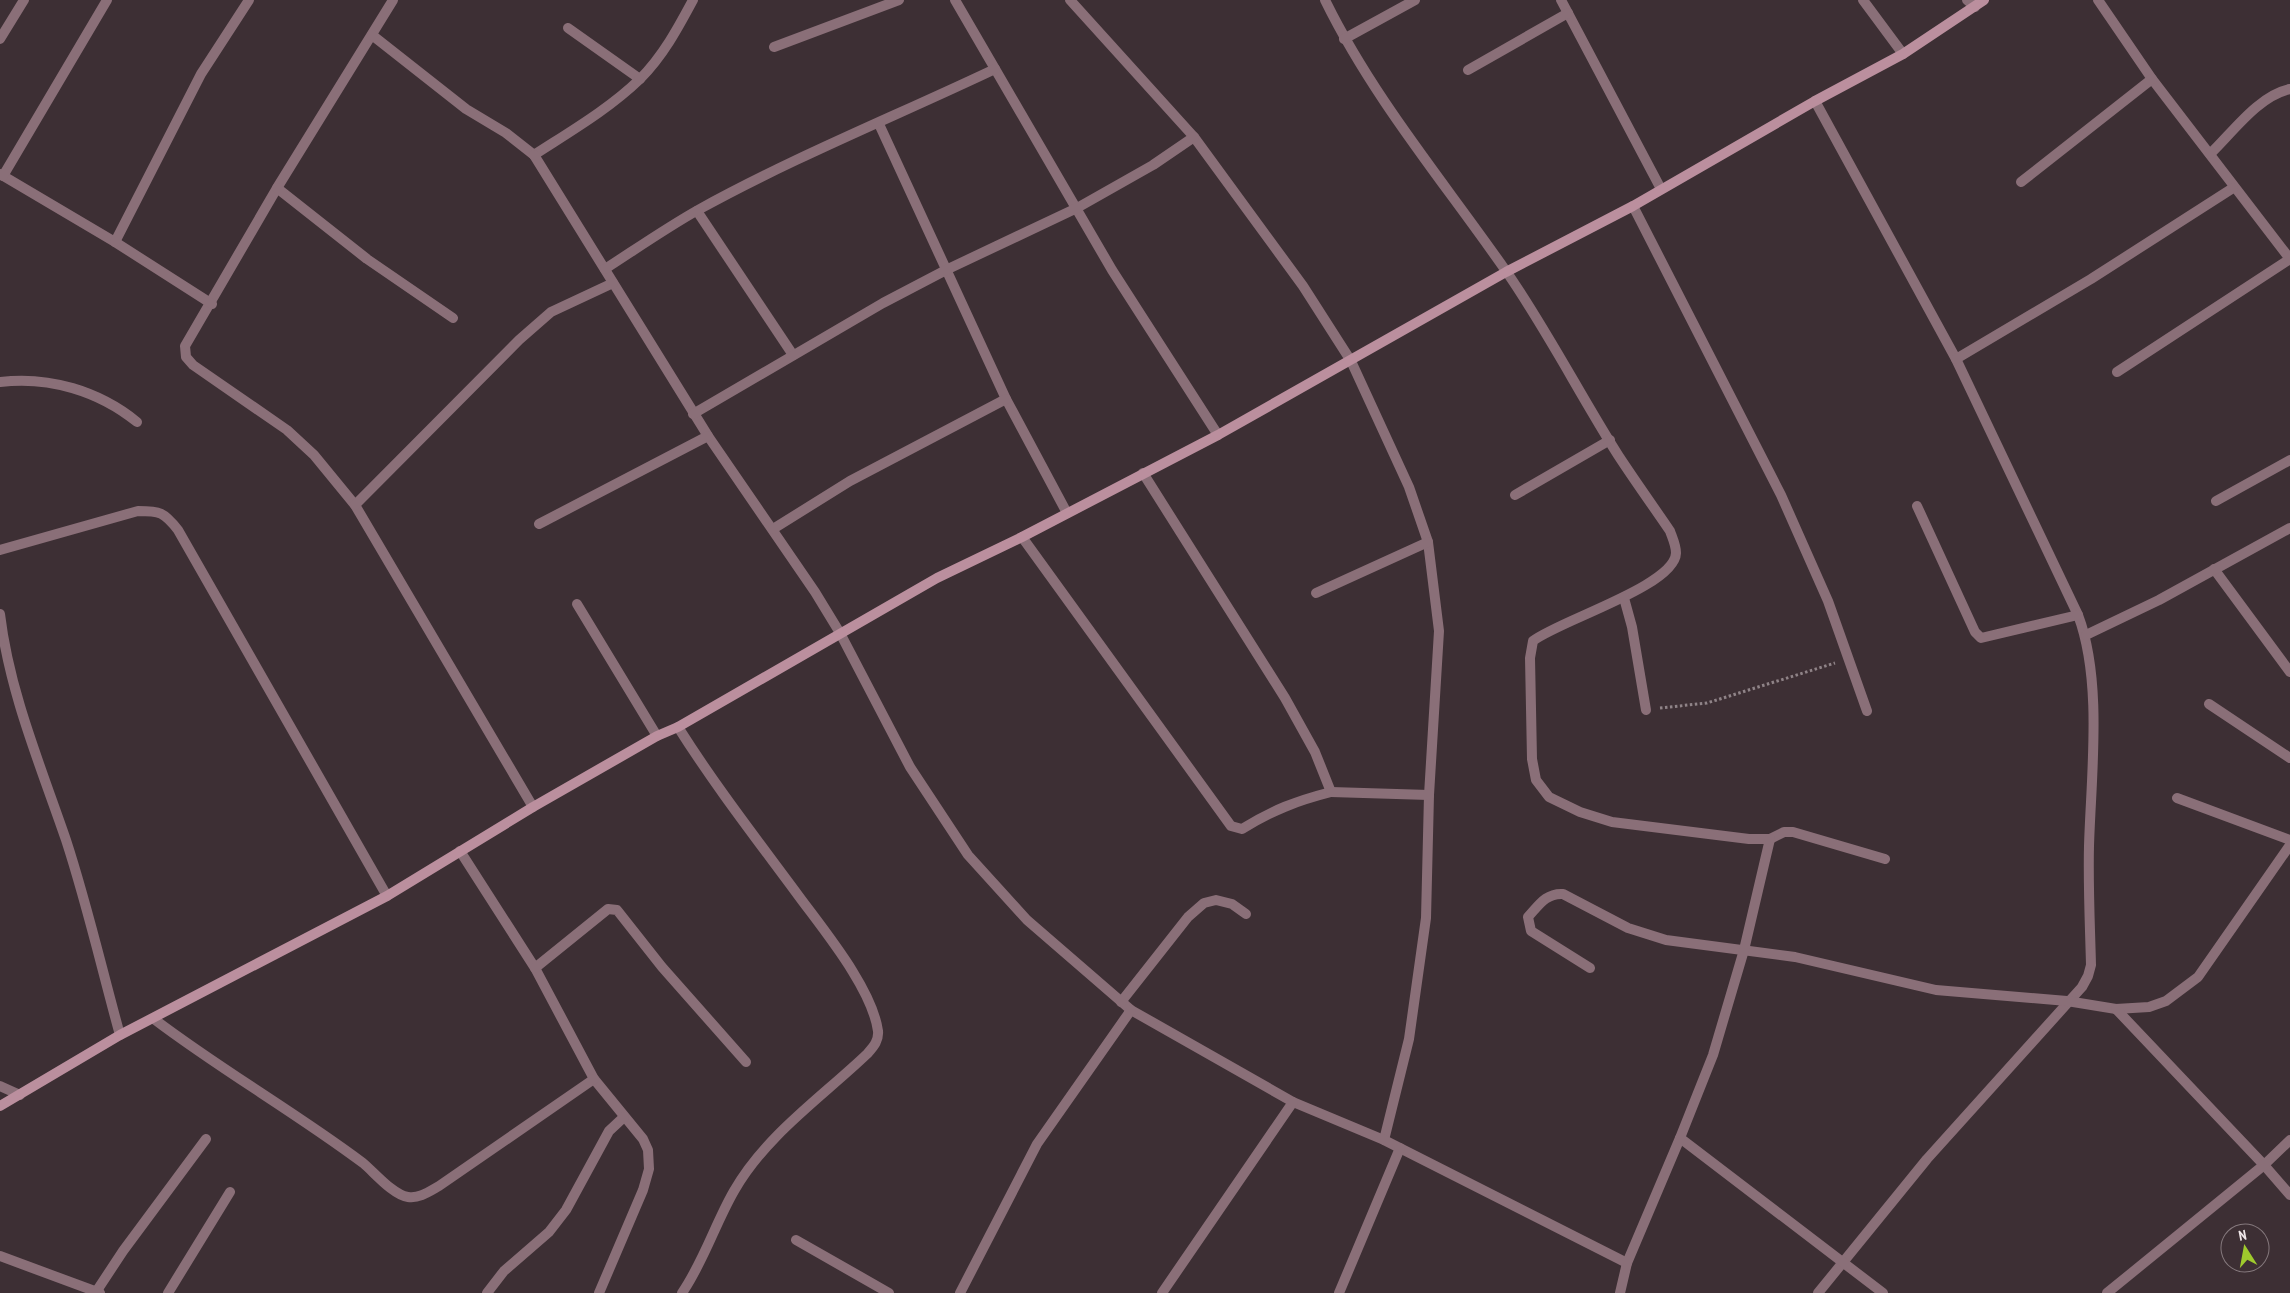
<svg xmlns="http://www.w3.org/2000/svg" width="2290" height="1293" viewBox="0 0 2290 1293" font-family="'PT Sans Narrow',sans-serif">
<rect width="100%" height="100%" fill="#3d2f34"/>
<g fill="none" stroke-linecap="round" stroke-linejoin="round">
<path stroke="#8f8387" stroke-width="3" stroke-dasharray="2.5 2.5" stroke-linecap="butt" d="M1660 708 1707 703 1835 663"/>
<g stroke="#8a6f78" stroke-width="10">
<path d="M393 0 277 188 185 346 186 357 193 365 287 430 314 455 355 505 533 807"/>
<path d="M955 0 1112 270 1218 435"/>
<path d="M1070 0 1194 137 1303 286 1351 361 1409 487 1428 542 1439 631 1429 795 1426 918 1409 1039 1384 1140"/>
<path d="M1325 0C1373 98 1444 182 1506 271 1547 330 1580 395 1618 455 1635 481 1653 506 1670 531 1672 537 1676 545 1676 553 1675 586 1558 621 1533 641L1530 658 1532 759 1536 780 1549 797 1580 812 1612 822 1749 839H1770L1784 832H1793L1885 859"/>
<path d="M1561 0 1661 189"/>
<path d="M1863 0 1903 54"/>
<path d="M1967 0 1975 7"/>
<path d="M2098 0 2152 79 2290 259 2117 372"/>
<path d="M568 28 640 79"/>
<path d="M372 35 466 109 506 133 534 155C571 131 609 109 640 79 663 56 678 28 693 0"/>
<path d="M0 39 24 0"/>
<path d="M1344 39 1415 0"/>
<path d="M774 47 899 0"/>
<path d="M1468 70 1568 13"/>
<path d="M1815 101 1956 359 2078 615C2103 681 2091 776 2089 846 2088 886 2090 925 2091 965L2088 976 2082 987 1927 1159 1818 1293"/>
<path d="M879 124 1006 399 1067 513"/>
<path d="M2210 154C2233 132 2258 96 2290 89"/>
<path d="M534 155 708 436 815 592 840 633 910 767 968 855 1027 920 1131 1010 1293 1102 1384 1140 1627 1263"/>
<path d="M0 174 115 242 212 304"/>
<path d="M3 176 107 0"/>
<path d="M2021 182 2152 79"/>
<path d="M277 188 367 259 453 318"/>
<path d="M1633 206 1781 495 1828 601 1867 711"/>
<path d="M697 211 793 355"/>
<path d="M115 242 201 74 249 0"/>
<path d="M605 269C636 249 666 228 698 210 794 157 896 116 995 69"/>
<path d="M1956 359 2091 279 2233 188"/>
<path d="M0 382C49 376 99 391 137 422"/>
<path d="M693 414 883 303 948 269 1077 208 1153 165 1194 137"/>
<path d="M1515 495 1610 440"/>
<path d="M2216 501 2290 460"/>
<path d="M355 505 519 340 551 312 613 283"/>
<path d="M1917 506 1975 632 1981 638 2078 615"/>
<path d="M539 524 708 436"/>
<path d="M773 529 850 481 1006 399"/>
<path d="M1022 537 1231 826 1242 829C1273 810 1296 801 1331 792L1315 752 1285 698 1143 473"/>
<path d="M0 550 138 511C160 511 164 512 178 530L387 896"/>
<path d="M2214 569 2290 672"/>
<path d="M1316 593 1428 542"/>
<path d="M1624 598 1632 627 1646 710"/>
<path d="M577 604 657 736"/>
<path d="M0 614C9 691 41 767 66 840 87 904 102 970 120 1035"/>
<path d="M2086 635 2159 600 2290 528"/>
<path d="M2209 704 2290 758"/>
<path d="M678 727C714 784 755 837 795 891 821 927 872 987 878 1031 879 1041 873 1047 867 1054 822 1097 766 1135 734 1191 715 1224 704 1261 682 1293"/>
<path d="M1331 792 1429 795"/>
<path d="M2177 798 2290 840"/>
<path d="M460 851 535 968 594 1079 643 1139 648 1150 649 1169 643 1190 599 1293"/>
<path d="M535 968 608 909 617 910 662 967 746 1062"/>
<path d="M1590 968 1531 931 1528 917C1539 905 1546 893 1563 894L1628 928 1666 940 1795 957 1936 990 2067 1001 2116 1009 2149 1007 2166 1001 2198 977 2290 845"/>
<path d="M1121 1002 1188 917 1204 903 1216 900 1232 904 1246 914"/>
<path d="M2116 1009 2264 1165 2290 1195"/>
<path d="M154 1019C221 1070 295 1112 363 1163 374 1172 393 1195 408 1197 419 1199 430 1191 439 1186L594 1079"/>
<path d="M0 1086 20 1095"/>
<path d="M1680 1138 1883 1293"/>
<path d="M796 1240 889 1293"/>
<path d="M0 1256 100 1293"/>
<path d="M96 1292 123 1251 206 1139"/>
<path d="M168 1293 230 1192"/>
<path d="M487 1293 504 1271 549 1232 566 1210 609 1131 624 1117"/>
<path d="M960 1293 1037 1144 1131 1010"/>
<path d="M1162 1293 1293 1102"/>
<path d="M1339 1293 1400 1148"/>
<path d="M1620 1293 1627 1263 1680 1138 1713 1055 1744 950 1770 839"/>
<path d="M2107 1293 2264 1165 2290 1140"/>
</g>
<path stroke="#bb8f9e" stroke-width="10" d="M0 1106 120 1035 387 896 533 807 657 736 678 727 937 578 1022 537 1218 435 1506 272 1633 206 1815 101 1903 54 1984 0"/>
</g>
<g transform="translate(2245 1248) rotate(349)"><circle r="24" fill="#3d2f34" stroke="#85797d"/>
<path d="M0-4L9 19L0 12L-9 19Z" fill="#9fca2d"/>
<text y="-8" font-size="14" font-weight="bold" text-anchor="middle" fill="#f1e8ea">N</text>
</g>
</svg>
